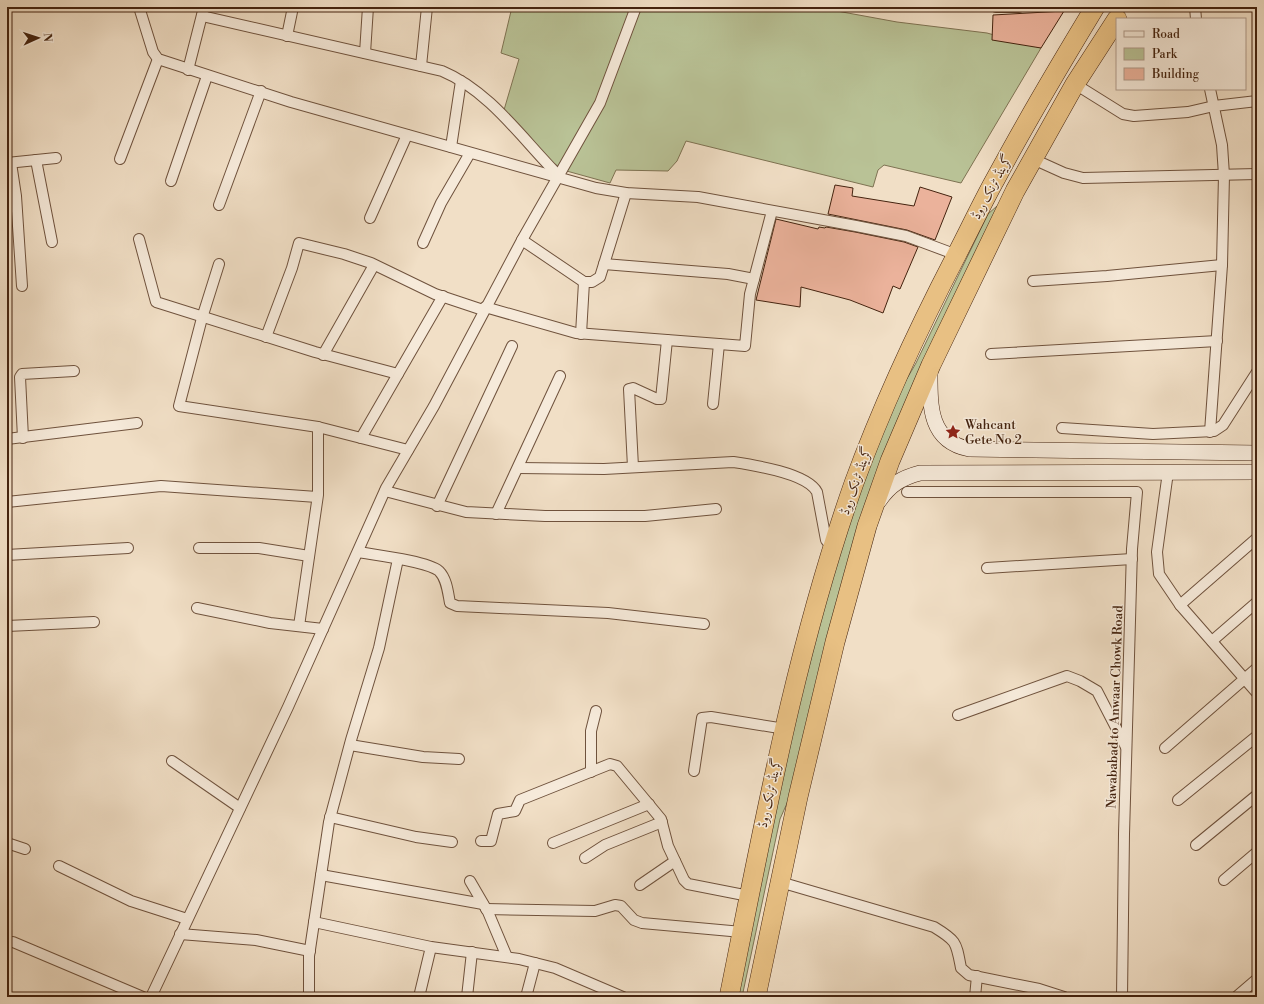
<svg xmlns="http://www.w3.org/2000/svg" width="1264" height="1004" viewBox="0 0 1264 1004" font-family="'Libre Bodoni',Amiri,serif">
<rect width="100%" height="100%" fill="#f1dfc6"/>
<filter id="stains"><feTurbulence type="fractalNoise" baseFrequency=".005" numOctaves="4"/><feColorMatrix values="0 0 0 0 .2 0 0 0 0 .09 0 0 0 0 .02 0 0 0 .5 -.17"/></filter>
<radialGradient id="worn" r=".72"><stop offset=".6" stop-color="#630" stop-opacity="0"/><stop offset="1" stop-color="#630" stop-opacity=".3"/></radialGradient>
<g fill="#b9c296" stroke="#7e7252">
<path d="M512 7H815L897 22 987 33 1041 48 961 183 884 165 878 170 873 187 686 141 677 161 668 171 616 170 610 183 563 170 542 154 504 110 519 59 501 53Z"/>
<path d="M997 206 1001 209 937 339 788 801 780 819 742 997H734L772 810 831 568 889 410 916 363 988 214Z"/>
</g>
<g fill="#ebb29b" stroke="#44230f">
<path d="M1064 11 1041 48 992 40 993 15Z"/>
<path d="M835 185 853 188 852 196 914 206 920 187 952 197 935 240 907 230 828 214Z"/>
<path d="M776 219 818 229 819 227 825 228 826 227 855 232 904 242 918 247 900 289 893 286 883 313 850 300 801 287 800 307 756 300Z"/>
</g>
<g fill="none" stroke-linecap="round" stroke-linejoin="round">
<defs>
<g id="street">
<path d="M139 7 153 52 158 59 291 102 596 188 626 193 698 197 856 226 906 236 957 255"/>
<path d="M996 7H1019"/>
<path d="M1195 7 1196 19"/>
<path d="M202 16 442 71C490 91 523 140 559 176"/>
<path d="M287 36 293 7"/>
<path d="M365 53 368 7"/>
<path d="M421 66 427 7"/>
<path d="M188 70 204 7"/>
<path d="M1075 84 1123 114 1134 116 1188 112 1214 106 1257 101"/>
<path d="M451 147 461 81"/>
<path d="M120 159 158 59"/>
<path d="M1033 159 1064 173 1083 178 1257 174"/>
<path d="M36 160 52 242"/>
<path d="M7 163 56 158"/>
<path d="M11 163 16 196 22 286"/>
<path d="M171 181 207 76"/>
<path d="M219 205 261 91"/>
<path d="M370 218 407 135"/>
<path d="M139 239 156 302 315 352 398 374"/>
<path d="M522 240 584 282"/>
<path d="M423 243 441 203 470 153"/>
<path d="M219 264 202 318 179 406 318 427 408 450"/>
<path d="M604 264 728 274 754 279"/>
<path d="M1033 281 1107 276 1222 265"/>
<path d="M485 307 576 333 745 346 750 294 772 211"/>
<path d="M581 334 584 282H592L600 277 626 193"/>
<path d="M266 337 292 268 299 243 344 254 371 263 435 294 483 310"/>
<path d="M991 354 1217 341"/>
<path d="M323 355 374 265"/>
<path d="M713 404 719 344"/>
<path d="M1062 428 1153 434 1214 431 1223 425 1257 372"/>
<path d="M1210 432 1222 265 1224 175 1222 145 1210 89"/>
<path d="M23 438 20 377 22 374 74 371"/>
<path d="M361 438 443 296"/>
<path d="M7 439 137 423"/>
<path d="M633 467 629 389 633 388 657 399H661L667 340"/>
<path d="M518 468 604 469 733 462C753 465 807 473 817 492L826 540 833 549"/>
<path d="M1168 472 1157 552 1159 574 1180 605 1257 693"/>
<path d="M385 491 466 512 545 516H645L716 509"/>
<path d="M907 492H1137L1132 549 1124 834 1122 997"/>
<path d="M7 502 161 486 317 497"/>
<path d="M437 506 512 346"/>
<path d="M496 514 560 376"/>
<path d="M199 548H259L309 556"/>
<path d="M358 552C375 555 427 561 439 571 447 579 448 593 450 603L457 606 608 613 704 624"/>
<path d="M7 555 128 548"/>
<path d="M987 568 1132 559"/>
<path d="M1180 605 1257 538"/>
<path d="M197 608 270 623 323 629"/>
<path d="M7 626 94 622"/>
<path d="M299 626 318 495V427"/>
<path d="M1212 641 1257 602"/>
<path d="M958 715 1067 676 1080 681 1097 691 1126 747"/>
<path d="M350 745 423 757 459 759"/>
<path d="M1165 748 1257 668"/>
<path d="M172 761 240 808"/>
<path d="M694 771 702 718 711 717 785 729"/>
<path d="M591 772V731L596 711"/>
<path d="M1178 800 1257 736"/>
<path d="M330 817 416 837 452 842"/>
<path d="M481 841H491L498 814 515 811 520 800 610 764 617 766 661 819 668 846 684 880 688 884 749 896"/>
<path d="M7 843 25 849"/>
<path d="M553 843 649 804"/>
<path d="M1196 845 1257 795"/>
<path d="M585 858 605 845 662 822"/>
<path d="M59 866 131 901 187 919"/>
<path d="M321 875 483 904"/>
<path d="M1224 880 1257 852"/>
<path d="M470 881 488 912 507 957"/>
<path d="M780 882 934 927C957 941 956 942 961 968L969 975 1039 989 1064 997"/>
<path d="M640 885 675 861"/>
<path d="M486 909 595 911 615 905 621 906 634 920 642 923 742 932"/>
<path d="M314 922 431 947 519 959 555 968 623 997"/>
<path d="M180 934 256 940 310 951"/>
<path d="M13 942 143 997"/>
<path d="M151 997 288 707 386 488 434 406 522 240 600 103 636 7"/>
<path d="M309 997V956L329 822 351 740 379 648 398 559"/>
<path d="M419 997 431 947"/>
<path d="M467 997 472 952"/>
<path d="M526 997 535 963"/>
<path d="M975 997 977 976"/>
<path d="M1236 997 1257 979"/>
</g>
<g id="secondary">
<path d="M930 372C930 406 929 441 969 449L1257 453"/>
<path d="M879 501C890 485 901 478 920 473L1257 472"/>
</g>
<g id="highway">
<path d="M729 997C764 824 795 650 854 483 883 404 918 329 957 254 970 229 982 203 996 178 1027 120 1061 63 1095 7"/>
<path d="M756 997 798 797 835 642 867 526 890 461 931 365 1015 191 1075 84 1117 19"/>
</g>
</defs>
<use href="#street" stroke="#6f523d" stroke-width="12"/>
<use href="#secondary" stroke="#44230f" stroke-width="16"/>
<use href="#highway" stroke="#44230f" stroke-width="20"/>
<use href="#street" stroke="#f6eada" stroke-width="10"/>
<use href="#secondary" stroke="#f6eada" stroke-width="15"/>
<use href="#highway" stroke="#e8c083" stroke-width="19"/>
</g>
<defs>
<symbol id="sight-bare" viewBox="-9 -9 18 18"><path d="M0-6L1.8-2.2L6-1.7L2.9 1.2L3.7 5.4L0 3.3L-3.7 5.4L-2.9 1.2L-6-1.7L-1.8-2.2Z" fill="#8f2418" stroke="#f6eada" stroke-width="2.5" paint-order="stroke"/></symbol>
</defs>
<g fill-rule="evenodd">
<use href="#sight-bare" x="942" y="421" width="22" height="22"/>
</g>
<g text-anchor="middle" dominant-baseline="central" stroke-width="3" stroke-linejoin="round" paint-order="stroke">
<g font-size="13" fill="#44230f" stroke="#f6eada">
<text transform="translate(992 187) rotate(-62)">گرینڈ ٹرنک روڈ</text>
<text transform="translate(856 481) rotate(-71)">گرینڈ ٹرنک روڈ</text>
<text transform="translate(1115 707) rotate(-88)">Nawababad to Anwaar Chowk Road</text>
<text transform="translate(770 793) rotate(-78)">گرینڈ ٹرنک روڈ</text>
</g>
<g font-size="13" fill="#44230f" stroke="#f6eada" text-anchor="start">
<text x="965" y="425">Wahcant<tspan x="965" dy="15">Gete No 2</tspan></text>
</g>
</g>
<rect width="1264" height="1004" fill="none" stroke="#f1dfc6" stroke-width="24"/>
<rect x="8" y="8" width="1248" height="988" fill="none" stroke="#44230f" stroke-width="2"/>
<rect x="12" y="12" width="1240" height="980" fill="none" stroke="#44230f"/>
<rect x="1116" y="18" width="130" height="72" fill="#f6eada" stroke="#af9a89"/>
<rect x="1124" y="31" width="20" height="6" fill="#f6eada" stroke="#af9a89"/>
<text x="1152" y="38" font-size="12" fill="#44230f">Road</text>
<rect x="1124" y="48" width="20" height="12" fill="#b9c296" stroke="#af9a89"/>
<text x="1152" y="58" font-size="12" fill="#44230f">Park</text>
<rect x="1124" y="68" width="20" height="12" fill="#ebb29b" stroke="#af9a89"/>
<text x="1152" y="78" font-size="12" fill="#44230f">Building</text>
<g transform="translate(38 38) rotate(87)" stroke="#f6eada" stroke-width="3" paint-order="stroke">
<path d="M0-3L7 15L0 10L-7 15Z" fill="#44230f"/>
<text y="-6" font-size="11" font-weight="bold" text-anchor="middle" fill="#44230f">N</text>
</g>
<rect width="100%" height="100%" filter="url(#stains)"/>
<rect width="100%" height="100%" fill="url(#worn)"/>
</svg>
